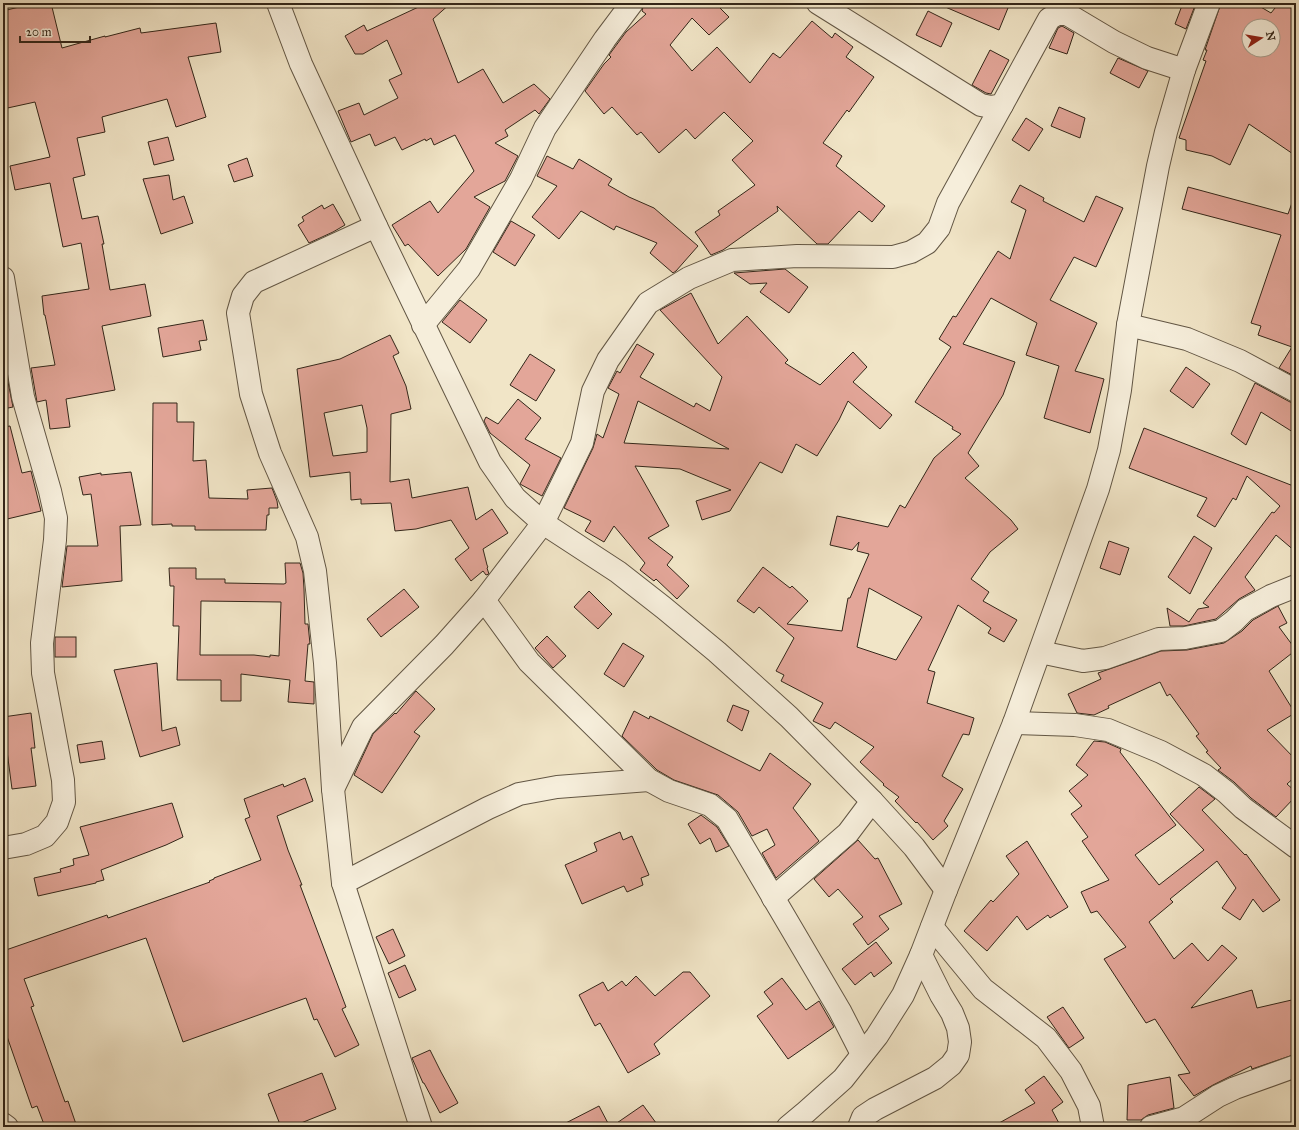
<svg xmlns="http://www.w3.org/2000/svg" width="1299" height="1130" viewBox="0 0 1299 1130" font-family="'IM FELL Great Primer',serif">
<rect width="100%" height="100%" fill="#f1e5c7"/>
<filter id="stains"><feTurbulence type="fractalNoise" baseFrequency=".005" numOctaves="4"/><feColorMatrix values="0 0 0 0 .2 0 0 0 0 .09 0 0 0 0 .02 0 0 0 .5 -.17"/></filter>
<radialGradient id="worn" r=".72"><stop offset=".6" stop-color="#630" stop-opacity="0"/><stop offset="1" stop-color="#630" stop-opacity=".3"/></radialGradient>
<g fill="#e3a699" stroke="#332619" fill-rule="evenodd">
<path d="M35 3H51L62 48 105 36V37L140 28 141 33 216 23 221 52 188 57 206 117 176 127 167 99 102 117 105 132 77 138 85 175 73 178 82 219 98 216 104 244H102L110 290 145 284 151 316 102 326 115 390 66 399 70 427 50 429 46 400 37 402 31 368 55 365 45 315H44L42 296 89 289 81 243 63 247 50 183 15 190 10 166 50 157 35 102 3 109V11Z"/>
<path d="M427 3H451L433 19 458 83 483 69 503 103 534 84 550 99 539 114 535 110 505 130 508 136 495 143 518 156 505 181 474 197 490 207 466 249 438 276 408 244 405 246 392 225 430 201 438 213 474 171 455 135 434 145 431 138 426 141 425 139 402 150 395 137 375 146 370 134 351 142 338 111 359 103 364 115 398 98 389 80 402 74 387 40 363 54H355L345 36 364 25 367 31Z"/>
<path d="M644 3H715L729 17 709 35 692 18 670 45 692 71 717 47 750 83 773 53 780 58 812 21 832 38 835 33 853 47 846 57 874 77 849 112 847 110 823 143 842 156 836 166 885 206 872 222 859 211 828 244H817L777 206 778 211 723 250 711 255 695 232 720 215 718 211 755 185 732 160 753 141 724 112 695 139 686 129 659 153 641 132 637 135 612 107 604 114 585 91 604 64 611 57 609 55 626 32 646 14 642 11Z"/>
<path d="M936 3H1010L999 30Z"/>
<path d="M1183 3H1196L1186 29 1175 24Z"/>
<path d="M1221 3H1254L1271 13 1279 3H1296V156L1249 124 1230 165 1212 156 1186 150V140L1179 138 1206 61 1203 60 1207 50H1205ZM1249 26H1273V50H1249Z"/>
<path d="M928 11 952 23 941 47 916 35Z"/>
<path d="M1062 26 1074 33 1067 54 1049 48 1058 28Z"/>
<path d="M990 50 1009 60 991 94 986 93 972 85Z"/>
<path d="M1118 58 1148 71 1139 88 1110 73Z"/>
<path d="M1059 107 1085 118 1080 138 1051 126Z"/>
<path d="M1026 118 1043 129 1029 151 1012 140Z"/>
<path d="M168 137 174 160 154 165 148 142Z"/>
<path d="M547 156 573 169 579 159 612 179 608 185 629 197 654 208 698 246 676 271 673 273 650 253 657 243 616 226 614 230 581 211 559 239 532 217 557 186 537 176Z"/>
<path d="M247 158 253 176 234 182 228 165Z"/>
<path d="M169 175 173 200 184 196 193 223 161 234 143 179Z"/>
<path d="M1020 185 1044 198 1043 201 1084 222 1096 196 1123 208 1096 267 1074 257 1050 300 1097 323 1075 371 1104 379 1090 433 1044 418 1059 366 1026 355 1037 323 991 298 963 344 1015 362 1003 395 968 453 979 466 965 478 1011 520 1018 529 990 552 971 579 989 592 983 601 1017 620 1004 642 988 633 991 628 958 605 928 670 935 672 927 703 974 718 969 735 963 734 942 776 963 789 944 821 948 826 933 840 917 822 916 823 895 801 899 797 883 785 884 784 860 762 874 747 835 722 830 729 813 721 823 703 781 681 784 675 776 671 794 638 759 607 754 613 737 601 763 567 790 588 792 586 808 601 787 624 842 631 848 598H850L869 554 857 551 859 542 852 550 830 545 837 516 888 527 900 505 905 508 934 458 961 434 952 429 953 427 915 402 951 347 939 339 953 316 956 317 998 251 1010 259 1026 210 1011 202ZM869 588 922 617 896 660 857 647Z"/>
<path d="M1188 187 1288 214 1293 200 1296 201V377L1279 368 1292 347 1258 335 1261 326 1251 323 1281 235 1182 209Z"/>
<path d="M333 204 345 225 333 232 309 243 298 225 304 221 302 217 322 205 324 209Z"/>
<path d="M511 221 535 235 515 266 493 252Z"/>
<path d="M785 269 808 287 789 313 760 292 767 283 750 284 734 273Z"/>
<path d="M691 293 718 344 747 316 788 360 785 363 820 385 853 352 867 367 853 382 892 415 880 429 848 401 839 420 817 456 796 444 782 473 760 462 730 511 702 520 696 501 731 490 680 469 635 466 669 526 648 538 673 557 667 565 689 586 677 599 656 579 654 581 640 570 645 563 614 526 604 542 585 531 591 521 564 508 593 448 597 434 603 438 619 394 608 388 617 371 620 373 637 344 654 354 640 377 694 407 696 403 710 411 722 377 660 310ZM638 401 729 449 624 443Z"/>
<path d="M460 300 487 320 470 343 442 322Z"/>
<path d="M203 320 207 340 199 341 201 350 163 357 158 328Z"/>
<path d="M390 335 399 353 393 356 406 386 411 409 391 414 390 482 409 479 412 498 468 487 476 520 492 509 508 533 483 549 487 565 488 567 487 568 489 574 486 575 483 571 471 581 455 559 469 548 451 520 416 529 395 531 391 503 361 504V499L351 500 350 472 310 477 297 369 340 359ZM362 405 367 428V452L333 456 324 413Z"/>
<path d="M530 354 555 370 536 401 510 385Z"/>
<path d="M1186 367 1210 384 1193 408 1170 391Z"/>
<path d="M6 372 13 407 3 409V373Z"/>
<path d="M1255 383 1290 402 1296 403V434L1261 412 1246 445 1231 434Z"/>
<path d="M518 399 541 418 525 439 561 458 542 496 520 484 530 465 490 433 484 421 486 417 498 424Z"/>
<path d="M153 403H177V422H194L193 461 206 460 209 498 248 499 247 490 272 488 277 501 278 508H269V515H267L266 530H195V526H172V524L152 525Z"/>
<path d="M10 426 22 473 31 471 41 511 3 520V427Z"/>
<path d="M1144 428 1296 487V552L1276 535 1245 577 1255 590 1239 599 1216 619 1184 626H1170L1167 608 1189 622 1198 609 1209 607 1203 603 1272 512 1274 513 1280 506 1247 476 1236 500 1233 498 1215 527 1197 516 1207 498 1129 468Z"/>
<path d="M131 472 141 525 120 526 122 581 62 587 67 546H98L91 494 83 495 79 477 101 473V475Z"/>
<path d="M1194 536 1212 548 1190 594 1168 577Z"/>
<path d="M1109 541 1129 548 1120 575 1100 568Z"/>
<path d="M285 563H300L303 573 304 589 305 624H308L310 644H308L305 681 314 682V704L288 702 290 680 241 674V701H221V680H177L179 626H173L174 586H170L169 568H196V579H225V583L284 584 286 583ZM201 601 281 602 279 656 270 655V657L254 655H200Z"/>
<path d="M404 589 419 607 381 637 367 619Z"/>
<path d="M589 591 612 614 598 629 574 607Z"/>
<path d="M1278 606 1287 623 1279 627 1296 650 1269 671 1295 713 1267 730 1296 760V776L1287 784 1296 792V796L1276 817 1251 798 1234 782 1218 770 1221 768 1206 752 1208 751 1196 736 1199 734 1170 694 1167 696 1160 682 1108 706 1109 708 1094 715 1077 713 1068 694 1101 679 1098 673 1161 651 1187 650 1224 643 1242 631 1253 620Z"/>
<path d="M547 636 566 656 553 668 535 648Z"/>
<rect x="55" y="637" width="21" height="20"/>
<path d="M623 643 644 656 624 687 604 674Z"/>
<path d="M157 663 162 731 176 727 180 745 140 757 114 670Z"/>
<path d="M416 691 435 709 414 732 420 736 382 793 354 775 373 734 395 713 396 714Z"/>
<path d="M733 705 749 711 742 731 727 721Z"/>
<path d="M634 711 649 719 650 716 760 771 770 753 811 784 793 808 819 841 776 878 762 853 775 845 767 829 752 836 738 812 718 795 674 780 657 770 622 736Z"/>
<path d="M31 713 35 748H31L36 786 12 789 7 751H3V717Z"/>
<path d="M102 741 105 759 80 763 77 745Z"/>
<path d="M1094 741 1105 742 1121 749 1120 752 1176 825 1135 855 1159 885 1204 850 1170 814 1199 787 1215 799 1202 810 1245 855 1246 854 1280 900 1263 912 1253 899 1240 920 1222 908 1236 888 1217 861 1170 899 1173 902 1149 922 1174 959 1192 943 1208 961 1222 945 1237 958 1191 1008 1252 990 1257 1008 1296 999V1054L1252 1069 1251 1066 1213 1085 1194 1096 1178 1075 1190 1073 1155 1019 1146 1023 1104 959 1126 947 1097 911 1091 913 1081 892 1109 880 1082 841 1088 837 1071 814 1082 806 1069 791 1088 775 1076 765Z"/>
<path d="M305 778 313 801 277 816 288 850 302 885H300L346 1007 342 1009 359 1045 335 1057 317 1019 314 1020 306 998 183 1042 146 938 24 979 34 1006 31 1007 65 1102 68 1101 77 1127H45L37 1106 32 1108 3 1025V951L107 915 108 918 210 882 209 881 214 879V878L261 860 245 819 250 817 244 799 283 784 284 787Z"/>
<path d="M172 803 183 837 166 845 101 870 104 880 96 882V883L38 896 34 878 61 872 60 869 74 865 73 859 89 855 80 827Z"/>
<path d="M701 815 717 827 729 846 716 852 710 838 700 844 688 824Z"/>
<path d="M620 832 623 840 632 836 649 875 641 878 643 885 627 892 624 886 582 904 565 865 597 851 594 843Z"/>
<path d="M858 840 875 859 878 858 902 904 879 916 889 929 868 945 853 924 863 917 838 889 829 897 814 879Z"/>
<path d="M1027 841 1068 907 1050 918 1048 915 1027 930 1017 916 987 951 964 931 991 900 993 902 1019 874 1006 856Z"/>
<path d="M393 929 405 956 389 964 376 937Z"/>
<path d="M876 942 892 963 874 977 871 972 855 985 842 969Z"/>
<path d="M405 965 416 990 399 998 388 973Z"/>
<path d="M683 972H690L710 996 654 1044 660 1054 628 1073 600 1023 595 1026 579 995 603 982 608 991 622 981 626 986 636 976 655 996Z"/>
<path d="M782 978 806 1010 819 1001 834 1027 788 1059 757 1016 773 1004 764 992Z"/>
<path d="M1063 1007 1084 1038 1069 1048 1047 1017Z"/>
<path d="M430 1050 441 1072 458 1103 440 1113 424 1083H423L412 1058Z"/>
<path d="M322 1073 336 1109 291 1127H281L268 1094Z"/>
<path d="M1044 1076 1063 1102 1052 1110 1061 1127H992L1035 1103 1025 1090Z"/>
<path d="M1170 1077 1174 1108 1148 1115 1141 1120H1127L1128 1085Z"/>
<path d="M643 1105 659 1127H611Z"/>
<path d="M599 1106 610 1127H558Z"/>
</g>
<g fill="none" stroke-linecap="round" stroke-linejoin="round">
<defs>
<g id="minor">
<path d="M278 3 301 64 376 226 490 462 515 498 543 523 618 572 664 608 717 652 789 717 872 801 914 847 946 890"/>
<path d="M818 3 981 105 991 107 1002 105 1049 19 1057 14H1067L1114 42 1147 58 1184 70"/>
<path d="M376 226 254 282 243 296 238 313 251 394 270 453 307 537 315 571 325 663 333 789 343 883 421 1127"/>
<path d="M3 278 23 397 50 491 56 518 55 540 42 643 43 673 63 780 64 802 57 822 45 836 26 844 3 848"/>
<path d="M423 325 469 269 521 179 545 128 605 39 632 3"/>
<path d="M1128 325 1187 339 1240 361 1296 391"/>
<path d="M484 600 529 662 649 780 669 791 710 805 727 819 840 1011 862 1054"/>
<path d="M1040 652 1083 661 1105 658 1159 639 1185 638 1221 631 1234 621 1245 610 1271 596 1296 586"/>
<path d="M1014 723 1075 725 1108 730 1161 752 1204 775 1226 792 1243 808 1296 847"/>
<path d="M333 789 363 727 444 645 484 600 543 523 582 443 593 391 608 360 648 303 689 278 732 260 797 256 893 257 911 252 927 243 939 228 948 203 1002 105"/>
<path d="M343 883 488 808 519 794 557 787 649 780"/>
<path d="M773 898 848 833 872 801"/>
<path d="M932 927 983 989 1046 1038 1071 1071 1089 1106 1093 1127"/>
<path d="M3 1124 7 1127"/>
<path d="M788 1127 806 1112 843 1079 877 1036 903 995 921 955 946 890 1014 723 1098 489 1109 450 1120 390 1128 325 1158 166 1166 132 1184 70 1209 3"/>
<path d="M859 1127 863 1117 875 1109 935 1078 951 1065 958 1055 960 1042 958 1028 952 1013 941 995 921 955"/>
<path d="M1151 1127 1184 1118 1218 1096 1235 1088 1296 1066"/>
</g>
</defs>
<use href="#minor" stroke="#625644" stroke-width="24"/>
<use href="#minor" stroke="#f6eedb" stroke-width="22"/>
</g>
<rect width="1299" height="1130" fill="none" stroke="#f1e5c7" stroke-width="16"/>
<rect x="4" y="4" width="1291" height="1122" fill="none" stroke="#332619" stroke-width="2"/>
<rect x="8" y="8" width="1283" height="1114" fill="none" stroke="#332619"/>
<g transform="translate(1261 38) rotate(78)"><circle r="19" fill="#f6eedb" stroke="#a89e8d"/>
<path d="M0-3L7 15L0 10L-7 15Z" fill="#8f2418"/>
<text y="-6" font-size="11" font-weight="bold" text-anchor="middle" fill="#332619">N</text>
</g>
<path d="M20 36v6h70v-6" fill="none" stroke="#332619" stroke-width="2"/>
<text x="26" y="36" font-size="12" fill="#332619" stroke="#f6eedb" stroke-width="3" paint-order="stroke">20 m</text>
<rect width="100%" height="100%" filter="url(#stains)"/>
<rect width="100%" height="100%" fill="url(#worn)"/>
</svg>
